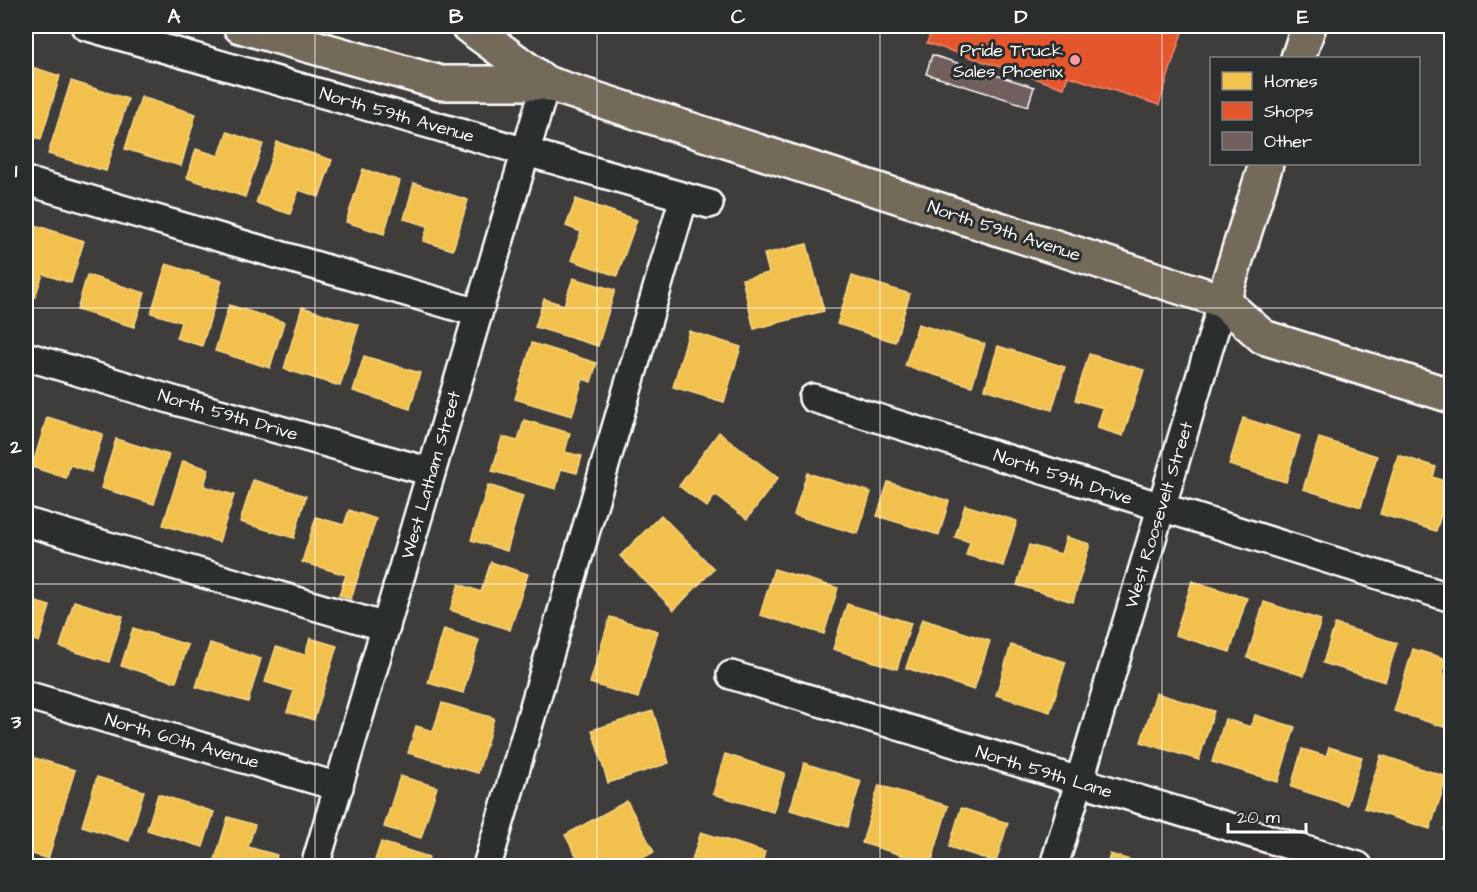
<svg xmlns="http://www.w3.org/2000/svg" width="1477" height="892" viewBox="0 0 1477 892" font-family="'Architects Daughter',sans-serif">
<rect width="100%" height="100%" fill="#3f3c3c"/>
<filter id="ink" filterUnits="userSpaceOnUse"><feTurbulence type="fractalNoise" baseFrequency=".0167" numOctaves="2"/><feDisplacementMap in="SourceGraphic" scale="12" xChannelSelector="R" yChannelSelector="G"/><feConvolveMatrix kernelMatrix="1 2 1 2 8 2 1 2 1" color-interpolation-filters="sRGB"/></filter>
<g filter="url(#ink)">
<g fill="#f2c14e" stroke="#f6d483" stroke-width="1.5">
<path d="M26 65 60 76 41 139 26 135Z"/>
<path d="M71 81 128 99 106 171 48 154Z"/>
<path d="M141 97 196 114 181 166 125 149Z"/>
<path d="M227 132 263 144 245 197 187 178 196 149 219 156Z"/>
<path d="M277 142 332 160 319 197 299 190 290 214 256 203Z"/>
<path d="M363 169 400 181 384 234 346 222Z"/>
<path d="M414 183 468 200 453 250 423 241 428 226 404 219Z"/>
<path d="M576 199 637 220 617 276 571 260 581 232 566 226Z"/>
<path d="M29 223 84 241 71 283 43 274 35 297 26 294V234Z"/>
<path d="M807 244 824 311 754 329 742 279 769 273 764 254Z"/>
<path d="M166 264 222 281 202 346 176 338 181 322 151 313Z"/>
<path d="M87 275 145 293 134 327 77 310Z"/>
<path d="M852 276 910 294 895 342 837 324Z"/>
<path d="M573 278 615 290 598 346 535 327 544 299 564 305Z"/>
<path d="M229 305 284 322 270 368 215 351Z"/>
<path d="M302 307 359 325 340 386 284 369Z"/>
<path d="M918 324 985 344 972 386 905 366Z"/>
<path d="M689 331 741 347 724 402 673 387Z"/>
<path d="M532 343 597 363 591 382 583 379 572 416 515 399Z"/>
<path d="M998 346 1065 367 1052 410 985 389Z"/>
<path d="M1089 354 1144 370 1123 436 1097 428 1103 408 1075 400Z"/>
<path d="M364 356 420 373 410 409 353 391Z"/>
<path d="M26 413 31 414 26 434Z"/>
<path d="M47 417 103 434 91 472 70 465 66 478 32 467Z"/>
<path d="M1243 418 1300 436 1286 482 1229 465Z"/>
<path d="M524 420 570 433 565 452 582 456 577 473 561 469 556 489 492 471 502 437 518 441Z"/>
<path d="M719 432 778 478 747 519 715 495 707 507 679 486Z"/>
<path d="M1319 438 1377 456 1361 507 1303 489Z"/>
<path d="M116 439 169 455 154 504 101 488Z"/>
<path d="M1398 455 1436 467 1433 477 1451 483 1436 531 1380 514Z"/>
<path d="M183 461 209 469 204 486 234 495 219 542 163 525Z"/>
<path d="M807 473 871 492 858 534 794 515Z"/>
<path d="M253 480 306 496 294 538 240 522Z"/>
<path d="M888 482 949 501 939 535 877 516Z"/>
<path d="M488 485 523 496 507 551 471 540Z"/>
<path d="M965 505 1017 521 1003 566 966 555 970 542 955 537Z"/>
<path d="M349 510 376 519 351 599 339 595 346 575 302 562 316 517 344 525Z"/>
<path d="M661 515 714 569 674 610 620 556Z"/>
<path d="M1066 537 1090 544 1073 602 1017 585 1029 545 1061 554Z"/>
<path d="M491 562 528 574 510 630 450 610 459 584 481 592Z"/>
<path d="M774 569 838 588 824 634 760 615Z"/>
<path d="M1192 581 1247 598 1230 652 1175 635Z"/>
<path d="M26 599 50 606 39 642 26 637Z"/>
<path d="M74 601 123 616 109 662 60 647Z"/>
<path d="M1264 602 1321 620 1304 676 1247 658Z"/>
<path d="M847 604 911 623 897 669 833 649Z"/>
<path d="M610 617 658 631 638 698 590 683Z"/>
<path d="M922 619 990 641 974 690 906 668Z"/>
<path d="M1335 624 1397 643 1385 682 1323 663Z"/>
<path d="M133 628 188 645 176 682 121 666Z"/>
<path d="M444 629 479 640 463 693 428 683Z"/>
<path d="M310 638 337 646 314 720 287 712 294 691 265 682 276 647 305 655Z"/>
<path d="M210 643 261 659 248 702 196 687Z"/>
<path d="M1011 645 1066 662 1050 712 996 695Z"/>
<path d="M1413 649 1447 659 1443 673 1452 676 1450 729 1394 711Z"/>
<path d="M1156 693 1214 711 1199 760 1141 742Z"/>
<path d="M442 703 494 718 478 773 408 753 416 726 433 731Z"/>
<path d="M653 711 669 763 608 783 592 730Z"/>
<path d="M1255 715 1295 727 1278 782 1212 762 1225 719 1251 727Z"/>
<path d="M1329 747 1362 757 1347 805 1291 787 1302 749 1326 756Z"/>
<path d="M725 754 785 773 773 812 713 794Z"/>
<path d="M1381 755 1447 777 1430 829 1364 808Z"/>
<path d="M35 758 75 770 48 859 26 852V788Z"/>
<path d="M804 763 861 781 847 827 790 810Z"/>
<path d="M400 776 437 787 421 838 384 827Z"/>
<path d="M97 777 144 791 129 841 82 826Z"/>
<path d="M879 785 948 806 931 864 862 843Z"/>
<path d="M158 794 214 812 203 847 147 830Z"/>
<path d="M627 801 654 852 628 866H582L565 835Z"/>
<path d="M1452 806V832L1444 830Z"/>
<path d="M961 808 1008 823 996 862 949 847Z"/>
<path d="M228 817 255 825 248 847 277 855 274 866H213Z"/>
<path d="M701 832 765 852 761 866H690Z"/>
<path d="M381 842 429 857 426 866H373Z"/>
<path d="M1110 854 1150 866H1107Z"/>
</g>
<path fill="#e4572e" stroke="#ec896d" stroke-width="1.5" d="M933 26H1184L1159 105 1068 76 1064 88 927 43Z"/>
<path fill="#715e5d" stroke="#fff" stroke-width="1.5" d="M932 55 1034 87 1028 106 926 74Z"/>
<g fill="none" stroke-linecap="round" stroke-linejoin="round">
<defs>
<g id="minor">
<path d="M85 26 709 204"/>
<path d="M26 181 478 313"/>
<path d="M26 356 176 401 431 472"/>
<path d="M813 398 1452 598"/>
<path d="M26 522 386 627"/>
<path d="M731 675 1358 866"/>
<path d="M26 695 339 787"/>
<path d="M315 866 546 83"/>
<path d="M487 866 684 197"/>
<path d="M1054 866 1223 301"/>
</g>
<g id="major">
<path d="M240 26 441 83H546"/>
<path d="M468 26 546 83 1223 301 1263 337 1452 396"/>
<path d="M1298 58 1309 26"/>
<path d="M1223 301 1266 164"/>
</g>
</defs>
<use href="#minor" stroke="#fff" stroke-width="32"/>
<use href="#major" stroke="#fff" stroke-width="38"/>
<use href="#minor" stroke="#2a2d2e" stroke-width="27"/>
<use href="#major" stroke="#736b5a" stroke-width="33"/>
</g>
</g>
<path fill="none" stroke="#fff" stroke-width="1.5" stroke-opacity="0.55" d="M315 26V866M597 26V866M880 26V866M1162 26V866M26 308H1452M26 584H1452"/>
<circle fill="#ff9aa2" stroke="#2a2d2e" stroke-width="2" cx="1075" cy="60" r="6"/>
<g text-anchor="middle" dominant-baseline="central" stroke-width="6" stroke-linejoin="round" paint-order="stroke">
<g font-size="18" fill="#fff" stroke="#2a2d2e" text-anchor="end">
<text x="1063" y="50">Pride Truck<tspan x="1063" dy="21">Sales Phoenix</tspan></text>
</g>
<g font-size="18" fill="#fff" stroke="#2a2d2e">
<text transform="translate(397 115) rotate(16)">North 59th Avenue</text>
<text transform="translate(1004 231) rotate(18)">North 59th Avenue</text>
<text transform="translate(228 415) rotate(16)">North 59th Drive</text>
<text transform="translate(431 475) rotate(-74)">West Latham Street</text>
<text transform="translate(1063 477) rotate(18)">North 59th Drive</text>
<text transform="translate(1159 515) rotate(-73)">West Roosevelt Street</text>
<text transform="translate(182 741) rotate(16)">North 60th Avenue</text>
<text transform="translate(1044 772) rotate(17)">North 59th Lane</text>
</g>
</g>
<rect width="1477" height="892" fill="none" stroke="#2a2d2e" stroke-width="66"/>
<rect x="1210" y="57" width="210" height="108" fill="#2a2d2e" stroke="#7f8182" stroke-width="1.5"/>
<rect x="1222" y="72" width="30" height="18" fill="#f2c14e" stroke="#7f8182" stroke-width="1.5"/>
<text x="1264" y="87" font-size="18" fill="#ffffff">Homes</text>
<rect x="1222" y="102" width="30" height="18" fill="#e4572e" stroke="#7f8182" stroke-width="1.5"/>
<text x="1264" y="117" font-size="18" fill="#ffffff">Shops</text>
<rect x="1222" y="132" width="30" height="18" fill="#715e5d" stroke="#7f8182" stroke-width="1.5"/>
<text x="1264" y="147" font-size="18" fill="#ffffff">Other</text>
<path d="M1228 823v9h78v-9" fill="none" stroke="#ffffff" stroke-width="3"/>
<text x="1237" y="823" font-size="18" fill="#ffffff" stroke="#2a2d2e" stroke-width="4.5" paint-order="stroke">20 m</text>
<rect x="33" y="33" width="1411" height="826" fill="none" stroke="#fff" stroke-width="2"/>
<g font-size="20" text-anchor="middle" font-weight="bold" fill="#fff">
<text x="174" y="23">A</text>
<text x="456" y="23">B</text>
<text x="738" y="23">C</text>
<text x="1021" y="23">D</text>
<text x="1303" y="23">E</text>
<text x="16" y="177">1</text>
<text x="16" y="453">2</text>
<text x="16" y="728">3</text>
</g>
</svg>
